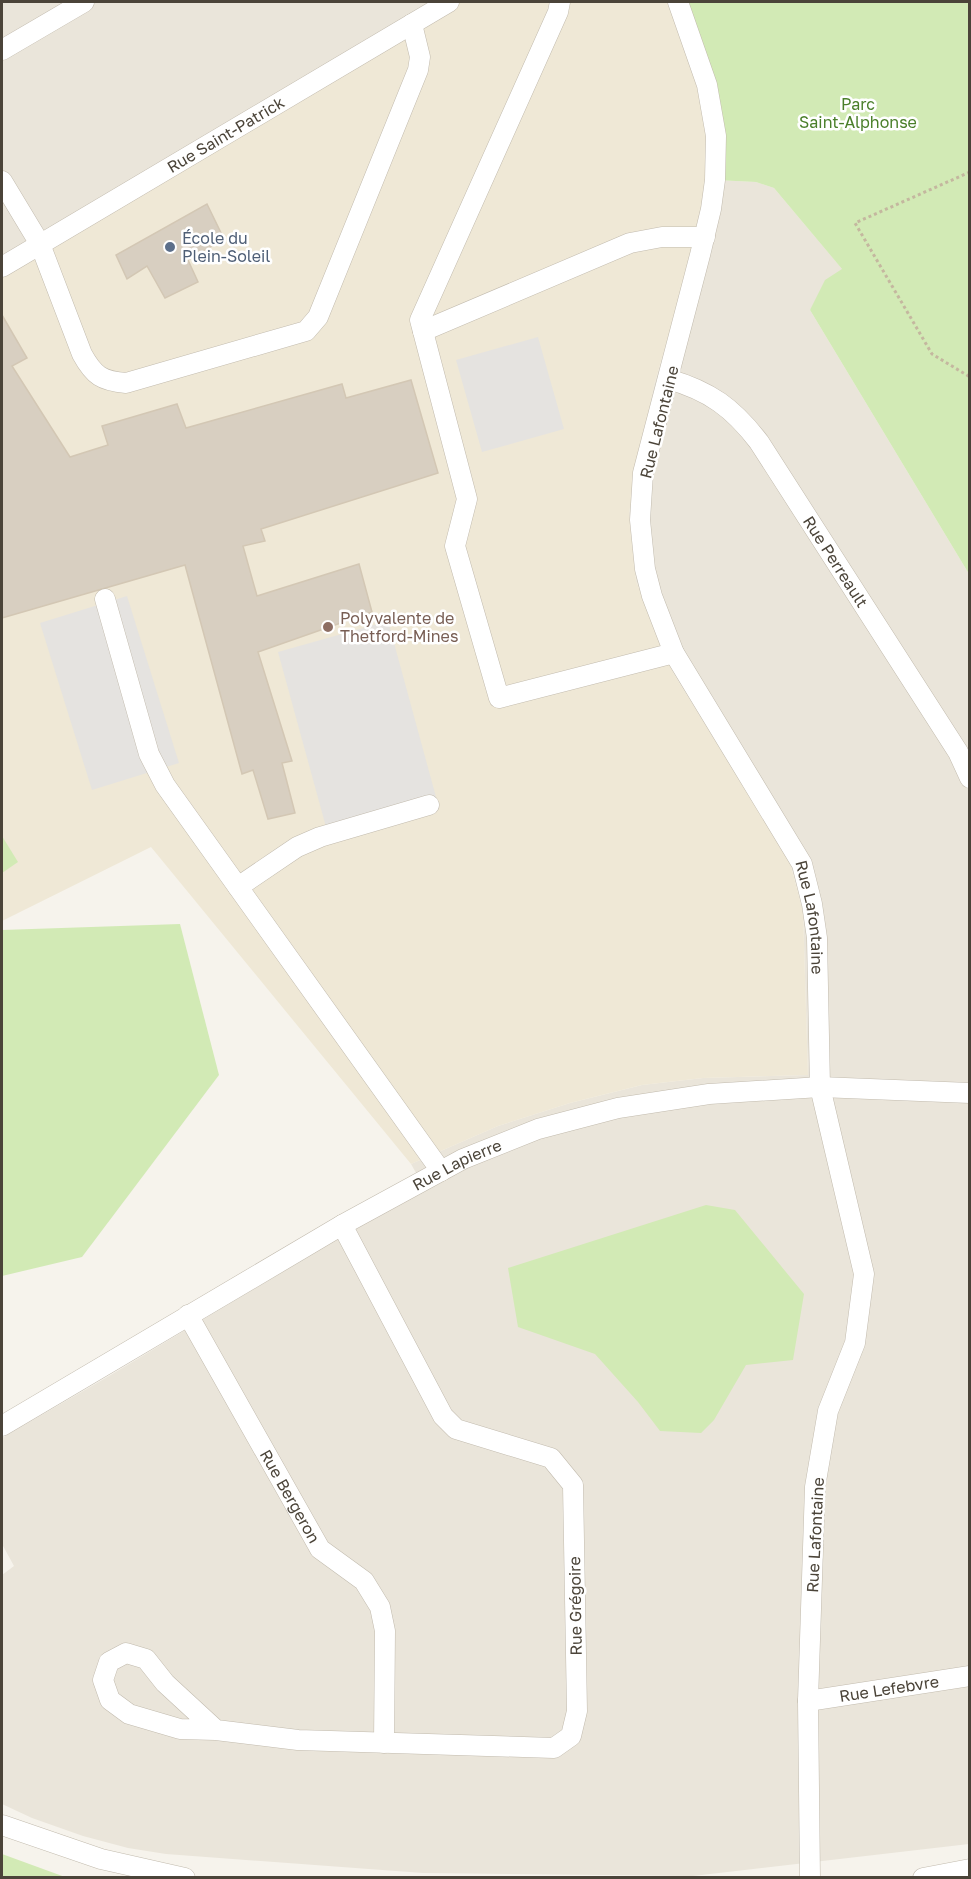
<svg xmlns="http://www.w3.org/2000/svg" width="971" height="1879" viewBox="0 0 971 1879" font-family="'Golos Text',sans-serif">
<rect width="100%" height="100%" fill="#f6f3ec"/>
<g fill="#eae5da">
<path d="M2 2H454L2 276Z"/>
<path d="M715 180 756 182 774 188 843 270 810 310 969 574V1844L693 1876 423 1873 166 1854 128 1848 83 1836 32 1818 2 1804V1575L14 1566 2 1544V1438L109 1376 424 1187 411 1164 498 1126 570 1103 642 1085 703 1078 808 1075 803 911 789 859 674 674 636 581 629 513 636 455 654 385Z"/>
</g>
<path fill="#efe8d6" d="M454 2H678L707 85 715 180 654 385 629 513 636 581 674 674 789 859 803 911 808 1075 703 1078 642 1085 570 1103 498 1126 411 1164 151 847 2 921V276Z"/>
<g fill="#d2eab5">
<path d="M677 2H969V574L810 310 825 280 842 269 774 188 756 182 715 180 716 136Z"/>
<path d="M2 836 18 862 2 873Z"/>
<path d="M180 924 219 1075 82 1257 2 1276V930Z"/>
<path d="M706 1205 735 1210 804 1294 793 1360 746 1365 714 1420 701 1433 660 1431 638 1402 595 1354 518 1327 508 1268Z"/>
<path d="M2 1854 65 1877H2Z"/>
</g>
<g fill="#e5e3e0">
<path d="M538 337 564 429 482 452 456 360Z"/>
<path d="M127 596 179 763 92 790 40 623Z"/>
<path d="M388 621 436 797 326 827 278 652Z"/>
</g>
<g fill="#d8cfc1" stroke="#d3c7b4" stroke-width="1.5">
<path d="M207 204 224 239 188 260 198 282 165 298 147 266 127 279 116 255Z"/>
<path d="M2 315 27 358 12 366 70 457 108 445 102 426 177 404 186 428 342 384 346 398 411 380 438 473 261 529 265 541 243 546 257 596 359 564 372 612 258 652 292 761 282 763 295 813 268 819 253 770 242 774 185 565 2 618Z"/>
</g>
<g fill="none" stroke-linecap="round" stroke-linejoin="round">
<defs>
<g id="minor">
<path d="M560 2 558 12 420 320 467 499 455 546 499 698 674 653"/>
<path id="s1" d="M678 2 707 85 716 136 715 180 711 209 700 255 643 473 640 520 645 569 652 596 674 653 802 864 812 904 817 938 820 1087 864 1274 855 1343 828 1411 815 1487 808 1701 810 1878"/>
<path d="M2 50 84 2"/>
<path d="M2 181 40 244 82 354C94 376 102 381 126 383L306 331 318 317 418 70 420 57 412 24"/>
<path id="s2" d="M2 267 449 2"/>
<path d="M423 331 630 243 662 237H705"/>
<path id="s3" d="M668 379C710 391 733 408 759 442L958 752 970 778"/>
<path d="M105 599 149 754 165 785 441 1171"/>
<path d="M238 887 297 847 320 837 429 805"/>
<path id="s4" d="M188 1315 320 1549 364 1581 380 1607 385 1631 384 1743"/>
<path id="s5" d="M2 1426 342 1225 463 1159 538 1129 618 1108 709 1094 820 1087 970 1093"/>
<path id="s6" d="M808 1701 970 1676"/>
<path d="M216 1730 165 1683 146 1659 126 1653 109 1662 103 1680 110 1700 129 1714 180 1729 216 1730 298 1740 554 1748 571 1736 577 1711 573 1485 551 1458 456 1429 443 1416 342 1225"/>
<path d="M2 1825 101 1859 185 1878"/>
<path d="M923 1878 970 1869"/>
</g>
</defs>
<use href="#minor" stroke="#c2bbae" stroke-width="21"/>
<path stroke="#c4b79f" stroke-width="3" stroke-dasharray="3 3" stroke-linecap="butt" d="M970 172 855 223 932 354 970 377"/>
<use href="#minor" stroke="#fff" stroke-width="20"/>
</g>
<circle fill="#5c6f8a" stroke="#fff" stroke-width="2" cx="170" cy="247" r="6"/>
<circle fill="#8d6e63" stroke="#fff" stroke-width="2" cx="328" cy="627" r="6"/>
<g text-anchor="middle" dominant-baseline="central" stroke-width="5" stroke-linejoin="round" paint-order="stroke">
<g font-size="16" fill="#4a7f2a" stroke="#fff">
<text x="858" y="104">Parc<tspan x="858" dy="18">Saint-Alphonse</tspan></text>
</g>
<g font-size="16" fill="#4b4439" stroke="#fff">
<text stroke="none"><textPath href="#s2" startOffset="260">Rue Saint-Patrick</textPath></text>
<text transform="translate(659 422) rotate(-76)">Rue Lafontaine</text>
<text stroke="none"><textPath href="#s3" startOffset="255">Rue Perreault</textPath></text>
<text stroke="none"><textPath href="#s1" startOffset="972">Rue Lafontaine</textPath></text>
<text stroke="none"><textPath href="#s5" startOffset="525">Rue Lapierre</textPath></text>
<text stroke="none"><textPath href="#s4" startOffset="208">Rue Bergeron</textPath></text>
<text transform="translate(815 1535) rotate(-87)">Rue Lafontaine</text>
<text transform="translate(575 1606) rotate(-91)">Rue Grégoire</text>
<text stroke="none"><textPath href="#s6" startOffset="82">Rue Lefebvre</textPath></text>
</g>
<g font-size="16" fill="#4e5e75" stroke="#fff" text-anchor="start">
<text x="182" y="238">École du<tspan x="182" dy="18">Plein-Soleil</tspan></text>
</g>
<g font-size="16" fill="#785e54" stroke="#fff" text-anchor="start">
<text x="340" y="618">Polyvalente de<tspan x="340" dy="18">Thetford-Mines</tspan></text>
</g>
</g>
<rect width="971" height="1879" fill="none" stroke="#4b4439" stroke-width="6"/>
</svg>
